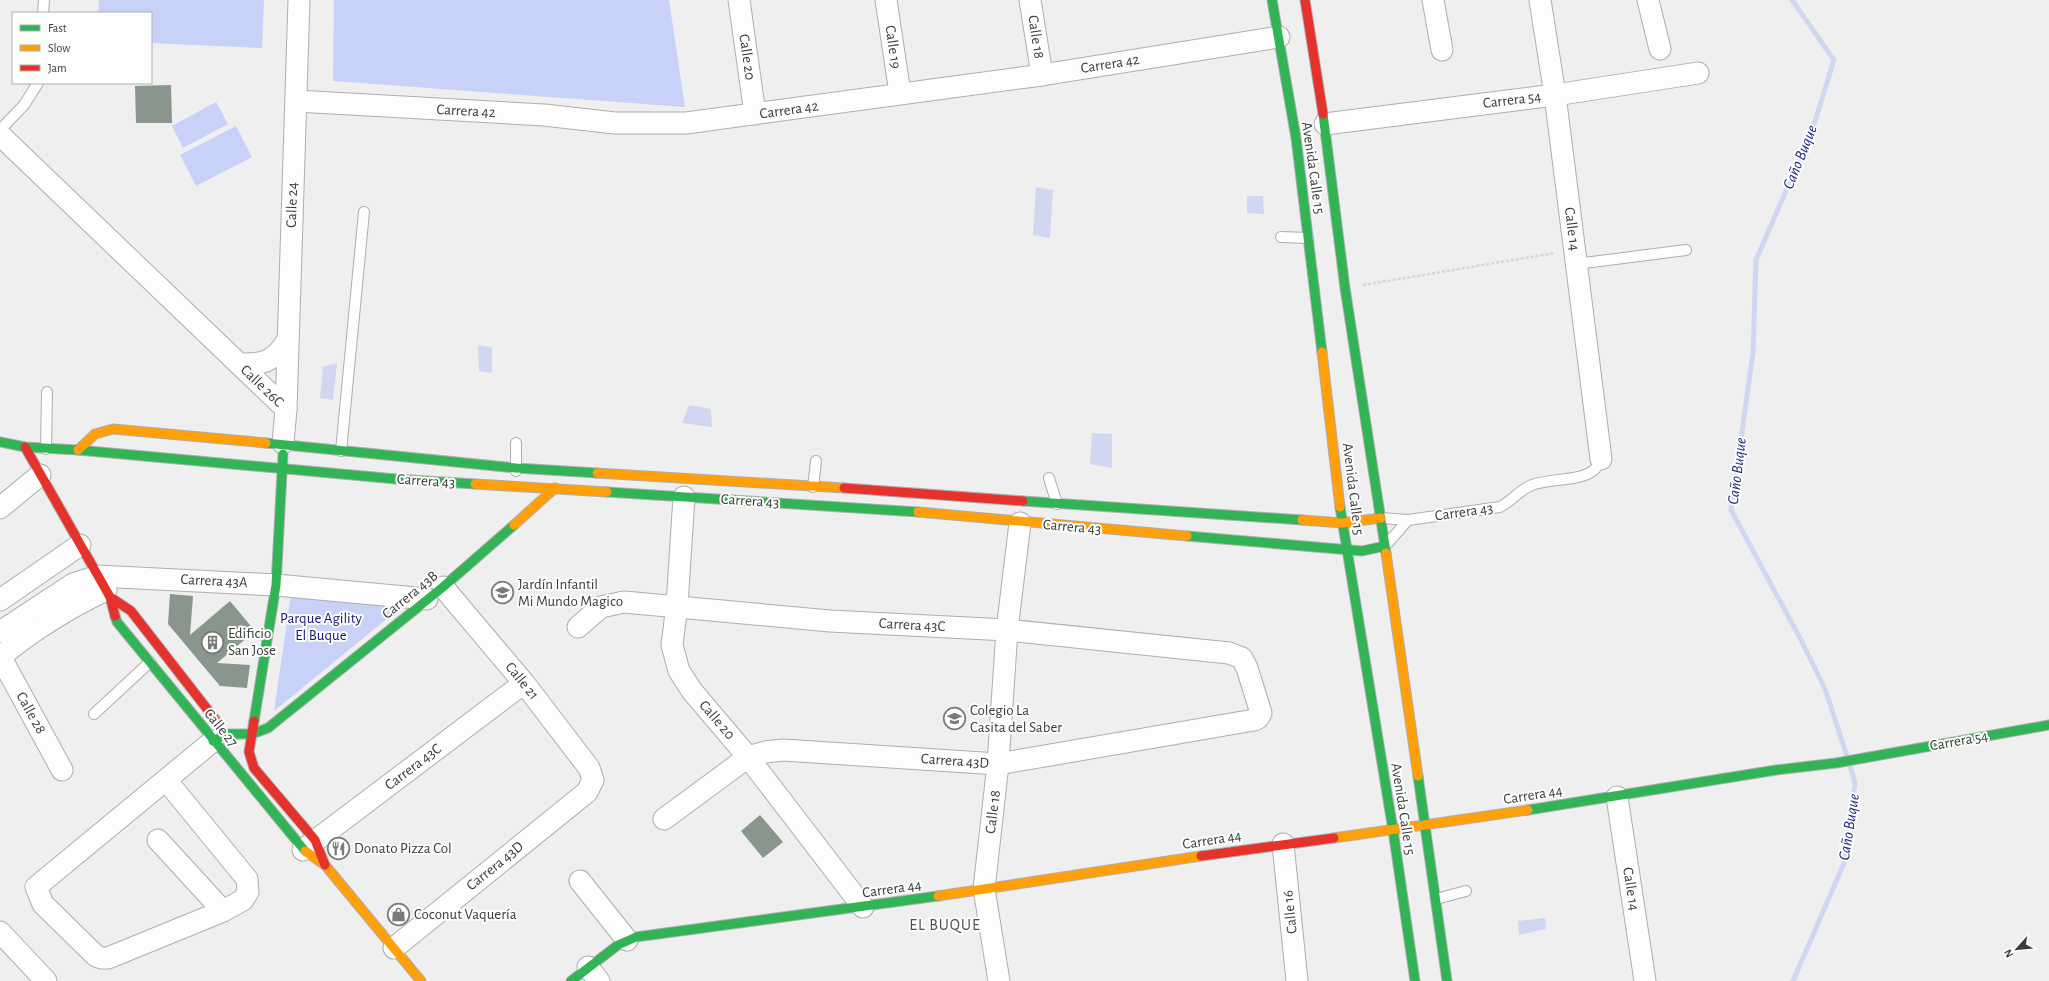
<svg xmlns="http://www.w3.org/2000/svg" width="2049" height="981" viewBox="0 0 2049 981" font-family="'Alegreya Sans',sans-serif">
<rect width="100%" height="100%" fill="#efefef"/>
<g fill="#c8d1f7">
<path d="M99 0H264L262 48 151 43V13H98Z"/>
<path d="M334 0H669L685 107 333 81Z"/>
<path d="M216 102 228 124 183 148 172 126Z"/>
<path d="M236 126 252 157 196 186 180 155Z"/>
<path d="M292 588 406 603 274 711Z"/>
</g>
<g fill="#d1d7f0">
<path d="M1036 187 1053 190 1050 238 1033 235Z"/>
<path d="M1247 196H1263L1264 214 1247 213Z"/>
<path d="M478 345 492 347V373L479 371Z"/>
<path d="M337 363 333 400 320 398 323 367Z"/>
<path d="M689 405 711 409 712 427 682 423Z"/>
<path d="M1092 433 1112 434V468L1090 464Z"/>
<path d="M1545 918 1546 929 1519 935 1518 921Z"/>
</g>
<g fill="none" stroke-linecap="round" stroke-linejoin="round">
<g stroke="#d1d7f0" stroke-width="5">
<path d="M1792 0 1834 60 1812 131 1756 260 1753 353 1731 510 1801 640 1825 689 1847 756"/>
<path d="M1793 981 1845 861 1855 783 1850 766"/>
</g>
</g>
<g fill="#89968d">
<path d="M171 85 172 123H136L135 86Z"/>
<path d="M170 594 193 596 190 635 230 601 255 631 217 663 250 665 247 688 220 686 168 624Z"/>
<path d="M760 815 783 842 763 858 741 831Z"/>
</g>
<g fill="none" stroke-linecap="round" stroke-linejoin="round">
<defs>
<g id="lane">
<path d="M43 13 44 0"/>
<path d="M0 130 24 105 38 83"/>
<path d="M1281 237 1308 238"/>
<path d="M1576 264 1686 250"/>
<path d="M46 449 47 392"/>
<path d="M341 451 364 212"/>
<path d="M516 471V443"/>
<path d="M1049 478 1057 504"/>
<path d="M813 487 816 461"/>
<path d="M1381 518 1408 520 1500 507C1512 501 1519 490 1532 485 1549 478 1582 482 1595 469 1597 467 1599 462 1601 459"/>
<path d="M1386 545 1408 520"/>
<path d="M94 714 150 662"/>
<path d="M1436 899 1466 891"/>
</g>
<g id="street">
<path d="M739 0 755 114"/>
<path d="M886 0 900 93"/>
<path d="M1030 0 1042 75"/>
<path d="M1433 0 1442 50"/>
<path d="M1540 0 1555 95 1601 459"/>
<path d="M1648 0 1660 49"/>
<path d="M296 101 544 115 615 123H686L1042 75 1279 37"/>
<path d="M1325 124 1555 95 1698 73"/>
<path d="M0 135 286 409"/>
<path d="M239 364C264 365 275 361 288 339"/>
<path d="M283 443 286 409 299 0"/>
<path d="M684 497 677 605 672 645 679 671 692 691 748 757 863 907"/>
<path d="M0 508 40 475"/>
<path d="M0 600 80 545"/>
<path d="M578 627 601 607 624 602 830 621 1007 630 1229 653 1242 658 1247 668 1261 713 1258 718 1254 720 998 764 783 750 765 752 748 757 664 819"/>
<path d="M0 632 73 584 98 576 276 585 427 599"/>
<path d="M0 656 62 770"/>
<path d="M0 657C33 630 68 608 106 590"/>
<path d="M166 780 247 879 248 892 243 900 223 911 108 958H102L96 956 43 904 36 887 213 741"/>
<path d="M1617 797 1645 981"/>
<path d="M158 840 223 911"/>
<path d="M1283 844 1297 981"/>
<path d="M303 850 524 683"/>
<path d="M580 881 627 940"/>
<path d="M0 932 46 981"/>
<path d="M394 948 587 792 593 780 589 768 524 683 443 587"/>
<path d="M588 967 599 981"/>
<path d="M999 981 984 889 998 764 1007 630 1020 523"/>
</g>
<g id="fast">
<path d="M1272 0 1296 138 1322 352"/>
<path d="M1323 114 1345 288 1386 553"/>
<path d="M0 442 25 447 78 450 396 479 475 484"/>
<path d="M266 443 516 468 597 473"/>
<path d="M607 492 918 512"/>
<path d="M1023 501 1302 520"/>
<path d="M1340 507 1393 830 1415 981"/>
<path d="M1187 536 1362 551 1385 546"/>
<path d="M115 616 117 622 305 851"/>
<path d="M254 721 276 585 283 454"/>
<path d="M213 741 227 734H252L268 728 443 587 514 525"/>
<path d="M1418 776 1447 981"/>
<path d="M1528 810 1776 770 1836 763 2049 725"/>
<path d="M571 981 618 945 636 937 938 896"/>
</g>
<g id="slow">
<path d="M1322 352 1340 507"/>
<path d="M78 450 95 434 113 429 266 443"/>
<path d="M597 473 844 488"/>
<path d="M475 484 607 492"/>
<path d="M918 512 1187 536"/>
<path d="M1302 520 1342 523 1381 518"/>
<path d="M514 525 555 488"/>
<path d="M1386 553 1418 776"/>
<path d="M1334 838 1528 810"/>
<path d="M305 851 325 865 421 981"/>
<path d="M938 896 1201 856"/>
</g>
<g id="jam">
<path d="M1305 0 1323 114"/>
<path d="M25 447 110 597 115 616"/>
<path d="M844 488 1023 501"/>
<path d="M110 597 131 611 218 723"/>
<path d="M254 721 249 752 254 768 315 840 325 865"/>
<path d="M1201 856 1334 838"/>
</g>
</defs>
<use href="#lane" stroke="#adaead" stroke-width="12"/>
<use href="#street" stroke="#adaead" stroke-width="23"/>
<use href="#fast" stroke="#adaead" stroke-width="11"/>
<use href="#slow" stroke="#adaead" stroke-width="11"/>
<use href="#jam" stroke="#adaead" stroke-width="11"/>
<path stroke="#d6d7d6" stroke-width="2.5" stroke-dasharray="3 2" stroke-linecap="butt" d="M1363 285 1555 253"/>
<use href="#lane" stroke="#fdfdfd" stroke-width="10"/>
<use href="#street" stroke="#fdfdfd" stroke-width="21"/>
<use href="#fast" stroke="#30b455" stroke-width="9"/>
<use href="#slow" stroke="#ff9f0a" stroke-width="9"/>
<use href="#jam" stroke="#e5322d" stroke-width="9"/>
</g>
<defs>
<symbol id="school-ring" viewBox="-11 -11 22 22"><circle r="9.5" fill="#fbfefb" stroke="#797a79" stroke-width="1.5"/><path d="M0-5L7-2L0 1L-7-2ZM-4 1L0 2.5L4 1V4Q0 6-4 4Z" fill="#797a79"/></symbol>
<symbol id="building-ring" viewBox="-11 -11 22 22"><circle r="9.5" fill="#fbfefb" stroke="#797a79" stroke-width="1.5"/><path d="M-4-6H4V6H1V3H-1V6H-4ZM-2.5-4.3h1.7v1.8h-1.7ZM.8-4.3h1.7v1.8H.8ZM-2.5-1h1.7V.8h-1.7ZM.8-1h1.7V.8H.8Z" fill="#797a79"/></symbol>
<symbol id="restaurant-ring" viewBox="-11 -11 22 22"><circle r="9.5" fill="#fbfefb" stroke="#797a79" stroke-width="1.5"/><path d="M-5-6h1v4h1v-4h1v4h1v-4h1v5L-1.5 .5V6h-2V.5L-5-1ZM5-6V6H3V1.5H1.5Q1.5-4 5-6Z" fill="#797a79"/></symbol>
<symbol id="shop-ring" viewBox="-11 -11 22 22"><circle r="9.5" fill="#fbfefb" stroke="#797a79" stroke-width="1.5"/><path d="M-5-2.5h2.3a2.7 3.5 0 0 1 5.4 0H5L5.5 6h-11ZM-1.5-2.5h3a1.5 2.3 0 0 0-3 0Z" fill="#797a79"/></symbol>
</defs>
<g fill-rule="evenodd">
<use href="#school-ring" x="490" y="580" width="25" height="25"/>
<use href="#building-ring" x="200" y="630" width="25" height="25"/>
<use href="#school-ring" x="942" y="706" width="25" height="25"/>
<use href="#restaurant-ring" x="326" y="836" width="25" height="25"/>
<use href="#shop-ring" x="386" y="902" width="25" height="25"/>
</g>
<g text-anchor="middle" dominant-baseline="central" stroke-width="4" stroke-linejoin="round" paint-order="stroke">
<g font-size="15" fill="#3a3b3a" stroke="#fbfefb">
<text transform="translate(1036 37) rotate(81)">Calle 18</text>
<text transform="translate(893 47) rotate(82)">Calle 19</text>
<text transform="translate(747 57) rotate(82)">Calle 20</text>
<text transform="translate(1110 64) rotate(-9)">Carrera 42</text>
<text transform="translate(1512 100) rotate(-7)">Carrera 54</text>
<text transform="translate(789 110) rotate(-8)">Carrera 42</text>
<text transform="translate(466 111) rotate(3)">Carrera 42</text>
<text transform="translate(1313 168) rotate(82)">Avenida Calle 15</text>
<text transform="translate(292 205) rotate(-88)">Calle 24</text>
<text transform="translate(1572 229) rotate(83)">Calle 14</text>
<text transform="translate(262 386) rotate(44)">Calle 26C</text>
<text transform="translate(426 481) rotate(4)">Carrera 43</text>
<text transform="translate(1353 489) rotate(83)">Avenida Calle 15</text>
<text transform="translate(750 501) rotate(4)">Carrera 43</text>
<text transform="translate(1464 512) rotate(-8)">Carrera 43</text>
<text transform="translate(1072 527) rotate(5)">Carrera 43</text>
<text transform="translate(214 581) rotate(3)">Carrera 43A</text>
<text transform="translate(410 595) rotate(-39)">Carrera 43B</text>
<text transform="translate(912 625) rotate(3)">Carrera 43C</text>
<text transform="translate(522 681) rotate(51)">Calle 21</text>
<text transform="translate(31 713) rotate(61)">Calle 28</text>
<text transform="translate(717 720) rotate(49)">Calle 20</text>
<text transform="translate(221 728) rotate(51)">Calle 27</text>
<text transform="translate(1959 741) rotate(-10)">Carrera 54</text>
<text transform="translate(955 761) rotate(4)">Carrera 43D</text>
<text transform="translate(413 767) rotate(-37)">Carrera 43C</text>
<text transform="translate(1533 795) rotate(-9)">Carrera 44</text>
<text transform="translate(1403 809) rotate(81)">Avenida Calle 15</text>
<text transform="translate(993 812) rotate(-83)">Calle 18</text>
<text transform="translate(1212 840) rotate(-9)">Carrera 44</text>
<text transform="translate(495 866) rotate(-39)">Carrera 43D</text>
<text transform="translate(892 889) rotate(-8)">Carrera 44</text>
<text transform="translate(1631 889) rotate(81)">Calle 14</text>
<text transform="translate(1290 912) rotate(-96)">Calle 16</text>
</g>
<g font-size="15" fill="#3a3b3a" stroke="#fbfefb" text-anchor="start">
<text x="518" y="584">Jardín Infantil<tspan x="518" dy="17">Mi Mundo Magico</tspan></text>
<text x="228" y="633">Edificio<tspan x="228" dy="17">San Jose</tspan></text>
<text x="970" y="710">Colegio La<tspan x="970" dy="17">Casita del Saber</tspan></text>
<text x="354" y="848">Donato Pizza Col</text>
<text x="414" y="914">Coconut Vaquería</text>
</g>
<g font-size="15" fill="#1d1679" stroke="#fbfefb">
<text x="321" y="618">Parque Agility<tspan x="321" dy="17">El Buque</tspan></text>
</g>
<g font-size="16" font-style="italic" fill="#242384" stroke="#fbfefb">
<text transform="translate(1800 157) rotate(-68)">Caño Buque</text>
<text transform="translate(1737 471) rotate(-83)">Caño Buque</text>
<text transform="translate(1849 827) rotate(-81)">Caño Buque</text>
</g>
<g font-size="16" letter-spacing="1" fill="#4e504e" stroke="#fbfefb">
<text x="945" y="925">EL BUQUE</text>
</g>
</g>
<rect x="12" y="12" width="140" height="72" fill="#fbfefb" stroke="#aeb0ae"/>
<rect x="20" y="25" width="20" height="6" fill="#30b455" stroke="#aeb0ae"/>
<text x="48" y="32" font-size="12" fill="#3a3b3a">Fast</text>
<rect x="20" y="45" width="20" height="6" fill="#ff9f0a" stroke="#aeb0ae"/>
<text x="48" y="52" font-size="12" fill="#3a3b3a">Slow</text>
<rect x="20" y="65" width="20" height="6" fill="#e5322d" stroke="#aeb0ae"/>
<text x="48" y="72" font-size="12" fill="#3a3b3a">Jam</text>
<g transform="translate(2017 949) rotate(243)" stroke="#fbfefb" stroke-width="3" paint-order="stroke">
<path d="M0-3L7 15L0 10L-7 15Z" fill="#3a3b3a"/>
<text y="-6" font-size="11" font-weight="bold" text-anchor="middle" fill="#3a3b3a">N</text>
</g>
</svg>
